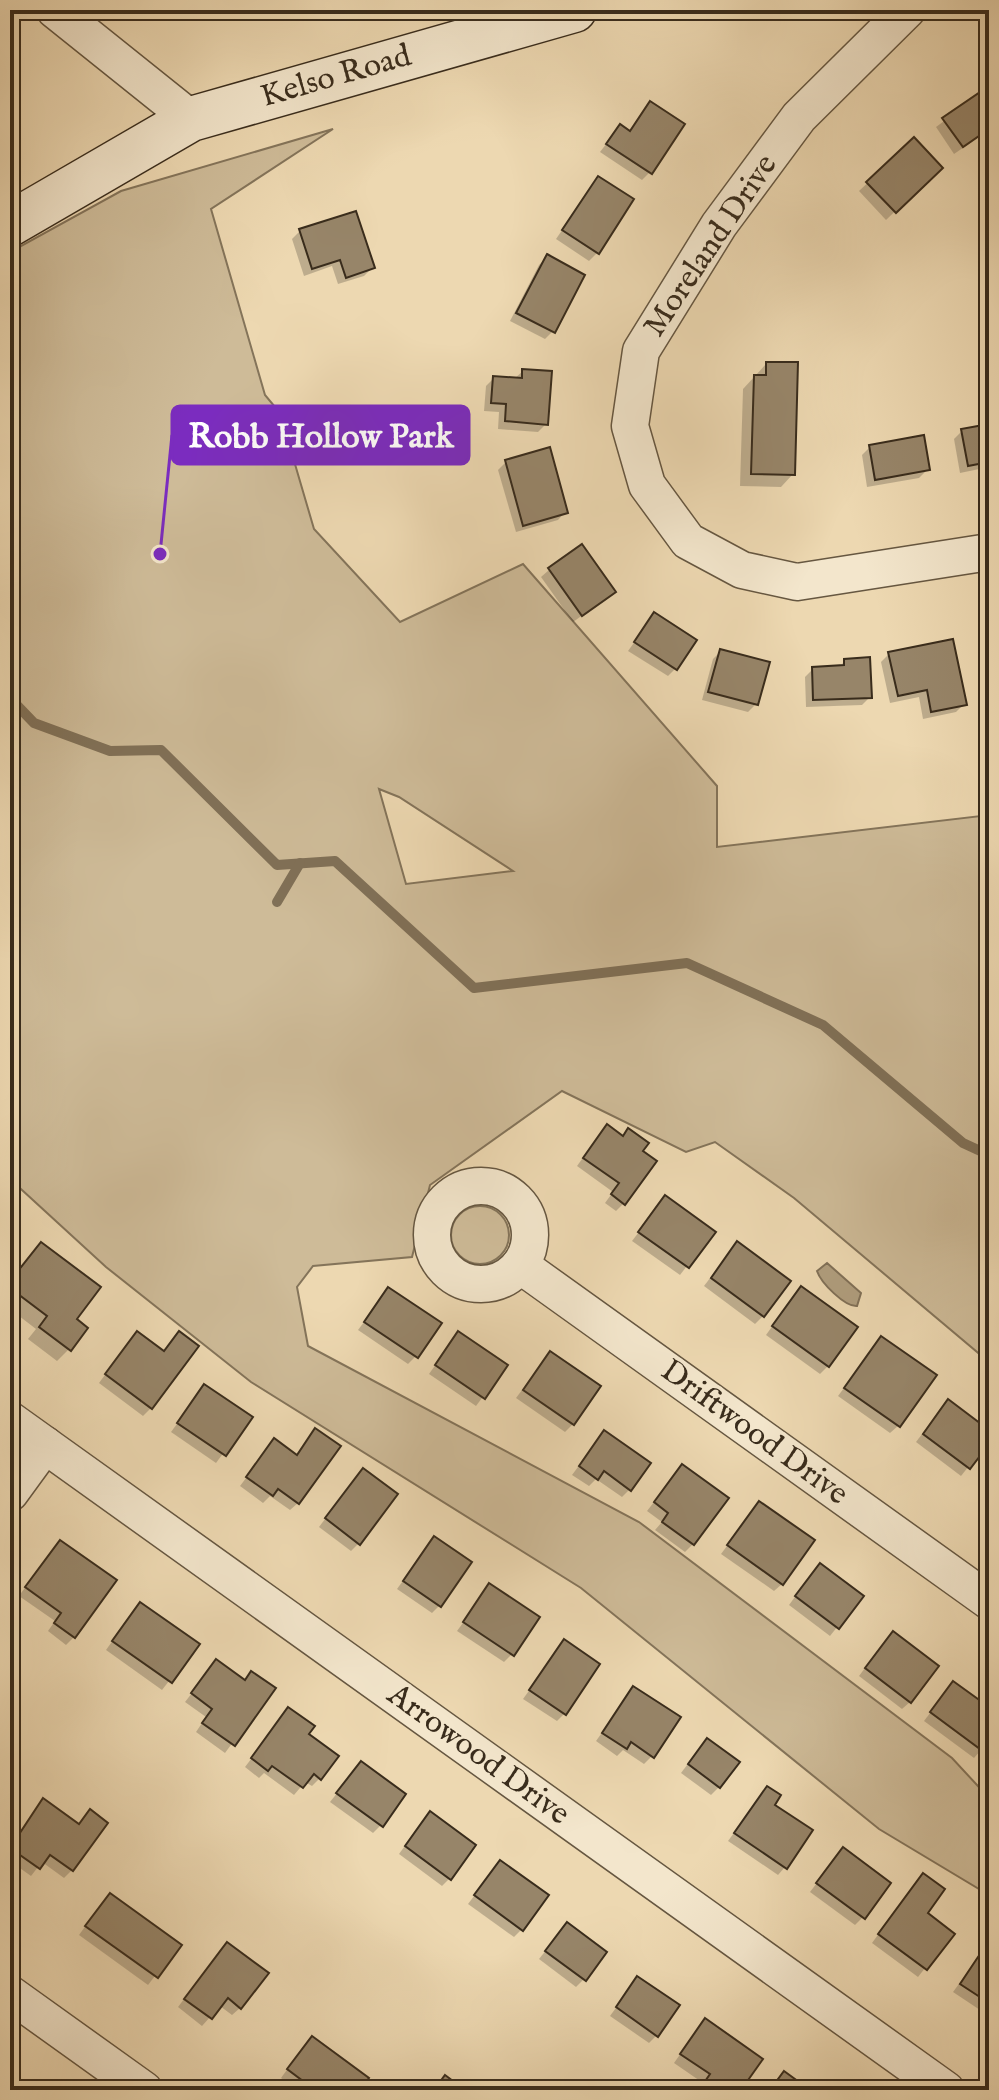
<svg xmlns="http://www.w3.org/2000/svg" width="999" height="2100" viewBox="0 0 999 2100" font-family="'IM FELL English',serif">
<rect width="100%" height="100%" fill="#edd8b1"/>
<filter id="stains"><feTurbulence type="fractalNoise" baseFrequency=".0025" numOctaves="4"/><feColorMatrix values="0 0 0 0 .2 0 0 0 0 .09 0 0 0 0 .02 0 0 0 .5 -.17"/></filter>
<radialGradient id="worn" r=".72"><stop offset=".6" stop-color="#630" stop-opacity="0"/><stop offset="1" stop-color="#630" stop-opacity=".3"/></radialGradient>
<g fill="#cebb98" stroke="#84745a" stroke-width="2" fill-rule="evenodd">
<path d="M333 129 211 209 265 395 280 413 314 529 400 622 523 564 717 786V847L989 815V1362L794 1198 715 1142 686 1152 562 1091 430 1185 412 1257 313 1266 297 1287 308 1346 639 1522 952 1758 989 1798V1895L879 1829 581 1588 251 1382 106 1267 10 1179V252L121 191ZM379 789 399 797 513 871 406 884Z"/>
<circle cx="480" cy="1235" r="29"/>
</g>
<path fill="#b09e7e" stroke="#807057" stroke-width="2" d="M827 1263 861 1293 857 1306C845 1307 821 1283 817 1271Z"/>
<g fill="#0003">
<path d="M989 88V130L954 154 936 127Z"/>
<path d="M651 103 650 172 642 180 600 152 620 126 629 132Z"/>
<path d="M913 140 940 168 886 220 859 191Z"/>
<path d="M598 178 597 253 589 261 556 239Z"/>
<path d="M300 231 372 268 364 276 338 284 332 266 304 276 292 239Z"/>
<path d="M547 257 553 331 545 339 510 321 539 265Z"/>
<path d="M766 364 793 474 781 487 740 486 743 389Z"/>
<path d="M523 371 546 424 538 432 498 429 499 412 484 411 486 386 494 378 514 379Z"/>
<path d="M989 426V467L960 473 954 439 962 431Z"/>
<path d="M870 447 927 470 919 478 867 487 862 455Z"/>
<path d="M506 462 565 512 558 520 516 532 498 470Z"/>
<path d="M549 570 605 599 573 622 541 577Z"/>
<path d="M654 615 675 669 668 676 628 651Z"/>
<path d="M989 636V681L984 682 979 645Z"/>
<path d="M721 651 756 704 748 712 702 700 713 659Z"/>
<path d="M889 654 964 704 956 712 923 719 919 697 890 703 881 662Z"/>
<path d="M845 661 870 697 862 705 806 707 805 677 813 669 838 668Z"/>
<path d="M600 1134 640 1151 624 1203 616 1211 605 1203 613 1192 577 1166Z"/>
<path d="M665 1198 713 1232 680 1275 632 1241Z"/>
<path d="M41 1244 74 1320 69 1349 57 1361 28 1339 36 1329 10 1309V1281Z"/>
<path d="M730 1252 763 1316 755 1324 704 1286Z"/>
<path d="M389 1289 416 1356 408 1364 358 1330Z"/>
<path d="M794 1296 828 1366 820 1374 766 1335Z"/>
<path d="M179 1333 151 1408 143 1416 99 1383 129 1342 163 1353Z"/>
<path d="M458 1333 506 1366 476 1406 429 1374Z"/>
<path d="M881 1339 898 1426 890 1433 838 1396Z"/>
<path d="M550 1353 573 1424 565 1432 516 1398Z"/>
<path d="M205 1386 250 1417 216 1463 171 1432Z"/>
<path d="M941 1409 989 1432V1441L961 1476 916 1442Z"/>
<path d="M315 1431 298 1503 290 1510 270 1496 263 1503 240 1486 274 1441 295 1456Z"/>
<path d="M604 1432 630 1489 622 1497 596 1479 589 1486 572 1475Z"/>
<path d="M682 1466 693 1544 685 1552 655 1530 662 1522 647 1511Z"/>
<path d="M355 1479 359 1543 351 1551 319 1527Z"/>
<path d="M759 1503 782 1584 774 1591 721 1554Z"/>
<path d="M434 1538 440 1605 432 1613 397 1589Z"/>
<path d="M52 1550 74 1637 66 1645 48 1631 55 1621 19 1596Z"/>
<path d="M812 1574 861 1597 830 1636 789 1605Z"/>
<path d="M490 1586 512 1654 504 1662 457 1631Z"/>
<path d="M133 1612 197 1645 162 1690 106 1650Z"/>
<path d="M885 1641 910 1702 902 1709 859 1676Z"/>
<path d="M564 1642 565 1713 557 1721 523 1699Z"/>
<path d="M216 1662 243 1681 251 1673 273 1688 225 1753 196 1732 206 1717 185 1702Z"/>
<path d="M634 1688 652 1756 644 1764 623 1750 617 1756 596 1741Z"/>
<path d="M946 1692 989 1710V1741L974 1758 924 1721Z"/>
<path d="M288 1710 306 1735 320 1778 312 1786 305 1782 294 1795 264 1773 259 1778 245 1767Z"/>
<path d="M700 1748 719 1787 711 1795 681 1773Z"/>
<path d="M361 1763 381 1825 373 1833 330 1802Z"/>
<path d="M767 1788 785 1867 778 1875 728 1841Z"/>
<path d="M44 1801 78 1825 90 1811 72 1870 64 1878 42 1862 31 1876 10 1861V1844Z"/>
<path d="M423 1821 450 1878 442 1886 399 1854Z"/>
<path d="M836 1858 863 1917 855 1925 810 1892Z"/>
<path d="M500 1862 521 1930 514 1937 468 1904Z"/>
<path d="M916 1883 925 1914 952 1934 918 1977 872 1943Z"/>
<path d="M102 1903 179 1945 148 1985 79 1935Z"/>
<path d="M567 1924 584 1979 576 1987 539 1959Z"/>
<path d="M984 1950 989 1954V2016L953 1992Z"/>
<path d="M219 1953 240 2008 232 2015 220 2006 202 2026 178 2007Z"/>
<path d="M637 1979 657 2035 649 2043 610 2016Z"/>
<path d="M698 2029 739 2090H698L703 2083 674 2063Z"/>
<path d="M304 2046 358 2090H297L281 2078Z"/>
</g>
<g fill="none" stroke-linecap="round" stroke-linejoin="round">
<g stroke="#807057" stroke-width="10">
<path d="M10 698 34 723 110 751 161 750 277 865 335 861 474 988 687 963 823 1025 963 1143 989 1155"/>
<path d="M277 902 300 863"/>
</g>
</g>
<g fill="#978569" stroke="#392c1c" stroke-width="2">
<path d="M989 86V129L963 147 942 118Z"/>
<path d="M650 101 685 124 652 174 606 144 620 124 630 131Z"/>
<path d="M914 137 943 168 896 213 866 182Z"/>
<path d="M598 176 634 199 599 254 562 230Z"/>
<path d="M356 211 375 268 346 278 340 260 312 269 299 229Z"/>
<path d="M547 254 585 275 555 333 516 313Z"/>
<path d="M766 362H798L795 475 751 474 754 375H766Z"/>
<path d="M522 369 552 371 548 425 505 421 506 404 491 403 493 376 522 378Z"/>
<path d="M989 424V462L968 466 961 429Z"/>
<path d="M924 435 930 470 875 480 869 445Z"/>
<path d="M550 447 568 513 523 526 505 460Z"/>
<path d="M582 544 616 592 582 616 548 568Z"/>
<path d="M654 612 697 640 677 670 634 642Z"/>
<path d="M953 639 967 705 931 712 927 690 898 696 888 652Z"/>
<path d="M720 649 770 662 758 705 708 692Z"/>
<path d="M870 657 872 698 813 700 812 667 844 665V659Z"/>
<path d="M607 1124 623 1136 628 1128 649 1143 643 1151 657 1161 625 1205 611 1194 619 1183 583 1158Z"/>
<path d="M665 1195 716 1232 689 1268 638 1232Z"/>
<path d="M737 1241 791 1281 764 1317 711 1278Z"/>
<path d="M41 1242 101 1287 77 1319 88 1328 71 1351 39 1327 47 1316 10 1288V1281Z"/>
<path d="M801 1286 858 1327 829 1367 772 1326Z"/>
<path d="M388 1287 442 1323 418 1358 364 1322Z"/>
<path d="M137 1331 164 1351 179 1331 199 1346 152 1409 105 1374Z"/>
<path d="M458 1331 508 1365 485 1399 435 1365Z"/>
<path d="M881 1336 937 1375 900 1427 844 1388Z"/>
<path d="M550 1351 601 1386 574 1425 523 1390Z"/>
<path d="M204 1384 253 1417 226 1456 177 1423Z"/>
<path d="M948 1399 989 1430V1444L970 1469 923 1434Z"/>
<path d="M315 1428 341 1446 299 1504 278 1489 273 1496 246 1477 274 1438 297 1455Z"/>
<path d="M604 1430 651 1463 631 1491 604 1471 598 1480 579 1466Z"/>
<path d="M682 1464 729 1498 694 1545 662 1522 668 1513 654 1502Z"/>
<path d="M363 1468 398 1494 360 1545 325 1518Z"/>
<path d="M759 1501 815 1540 783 1585 727 1545Z"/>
<path d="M434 1536 472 1562 441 1607 403 1581Z"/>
<path d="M60 1540 117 1580 75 1638 54 1623 61 1613 25 1587Z"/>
<path d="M820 1563 864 1596 839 1629 795 1596Z"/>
<path d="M489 1583 540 1617 514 1656 463 1622Z"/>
<path d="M140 1602 200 1644 172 1683 112 1641Z"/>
<path d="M893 1631 939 1666 911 1703 865 1668Z"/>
<path d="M564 1639 600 1664 566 1715 529 1690Z"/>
<path d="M216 1659 245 1680 251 1671 276 1688 235 1746 202 1723 212 1709 191 1693Z"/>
<path d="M953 1681 989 1707V1744L984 1752 930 1712Z"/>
<path d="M633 1686 681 1717 654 1758 631 1742 627 1749 602 1733Z"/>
<path d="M288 1707 315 1726 309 1734 339 1756 321 1780 314 1774 303 1788 272 1766 268 1771 251 1758Z"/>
<path d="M707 1738 740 1762 720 1788 688 1764Z"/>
<path d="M361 1761 406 1794 383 1827 336 1793Z"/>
<path d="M767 1786 781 1795 775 1805 813 1830 787 1869 734 1833Z"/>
<path d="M43 1798 79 1824 90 1809 108 1823 73 1871 50 1855 40 1869 10 1848Z"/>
<path d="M430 1811 476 1845 451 1880 405 1846Z"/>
<path d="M843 1847 891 1883 865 1919 816 1883Z"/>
<path d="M500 1860 549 1895 523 1931 474 1895Z"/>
<path d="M923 1873 945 1889 928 1913 955 1934 927 1970 878 1934Z"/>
<path d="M110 1893 182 1945 158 1978 85 1926Z"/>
<path d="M567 1922 607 1952 586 1981 545 1951Z"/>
<path d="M227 1942 269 1973 241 2009 228 1998 212 2019 184 1999Z"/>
<path d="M984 1948 989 1951V2003L960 1984Z"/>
<path d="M637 1976 680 2005 658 2037 616 2007Z"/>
<path d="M705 2018 763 2059 741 2090H699L710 2074 680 2054Z"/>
<path d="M312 2036 369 2078 360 2090H315L287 2069Z"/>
<path d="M784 2071 810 2090H770Z"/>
<path d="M445 2075 465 2090H434Z"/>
</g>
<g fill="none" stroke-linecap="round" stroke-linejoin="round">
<defs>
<g id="street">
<path d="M55 10 191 119"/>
<path d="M907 10 799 117 719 225 641 351 630 426 647 485 688 541 742 570 797 582 989 552"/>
<circle cx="481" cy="1235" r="49"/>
<path d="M520 1265 989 1601"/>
<path d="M10 1420 946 2090"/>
<path d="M10 1493 45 1445"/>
<path d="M10 1994 144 2090"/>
</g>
<path id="secondary" d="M10 224 191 119 574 10"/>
</defs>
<use href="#street" stroke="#665741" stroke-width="39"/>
<use href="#secondary" stroke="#392c1c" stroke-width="47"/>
<use href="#street" stroke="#f3e6cc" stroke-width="36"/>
<use href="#secondary" stroke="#f3e6cc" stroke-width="44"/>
</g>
<g text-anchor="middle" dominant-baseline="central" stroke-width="7" stroke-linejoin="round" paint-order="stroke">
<g font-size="32" fill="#392c1c" stroke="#f3e6cc">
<text transform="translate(336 77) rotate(-16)">Kelso Road</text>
<text transform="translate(711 246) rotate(-56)">Moreland Drive</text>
<text transform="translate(754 1433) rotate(36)">Driftwood Drive</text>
<text transform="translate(478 1755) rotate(36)">Arrowood Drive</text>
</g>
</g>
<path fill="none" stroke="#7b2cbf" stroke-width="3" d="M160 554L172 435"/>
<circle fill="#7b2cbf" stroke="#f3e6cc" stroke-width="3" cx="160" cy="554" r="8"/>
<rect fill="#7b2cbf" stroke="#7b2cbf" stroke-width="3" x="172" y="406" width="297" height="58" rx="8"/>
<g font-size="34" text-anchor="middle" font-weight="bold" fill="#fff">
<text x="321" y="447">Robb Hollow Park</text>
</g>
<rect width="999" height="2100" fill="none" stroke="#edd8b1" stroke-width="40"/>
<rect x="12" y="12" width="975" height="2076" fill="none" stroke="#392c1c" stroke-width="4"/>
<rect x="20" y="20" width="959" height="2060" fill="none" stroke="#392c1c" stroke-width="2"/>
<rect width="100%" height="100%" filter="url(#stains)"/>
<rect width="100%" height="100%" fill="url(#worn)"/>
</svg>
